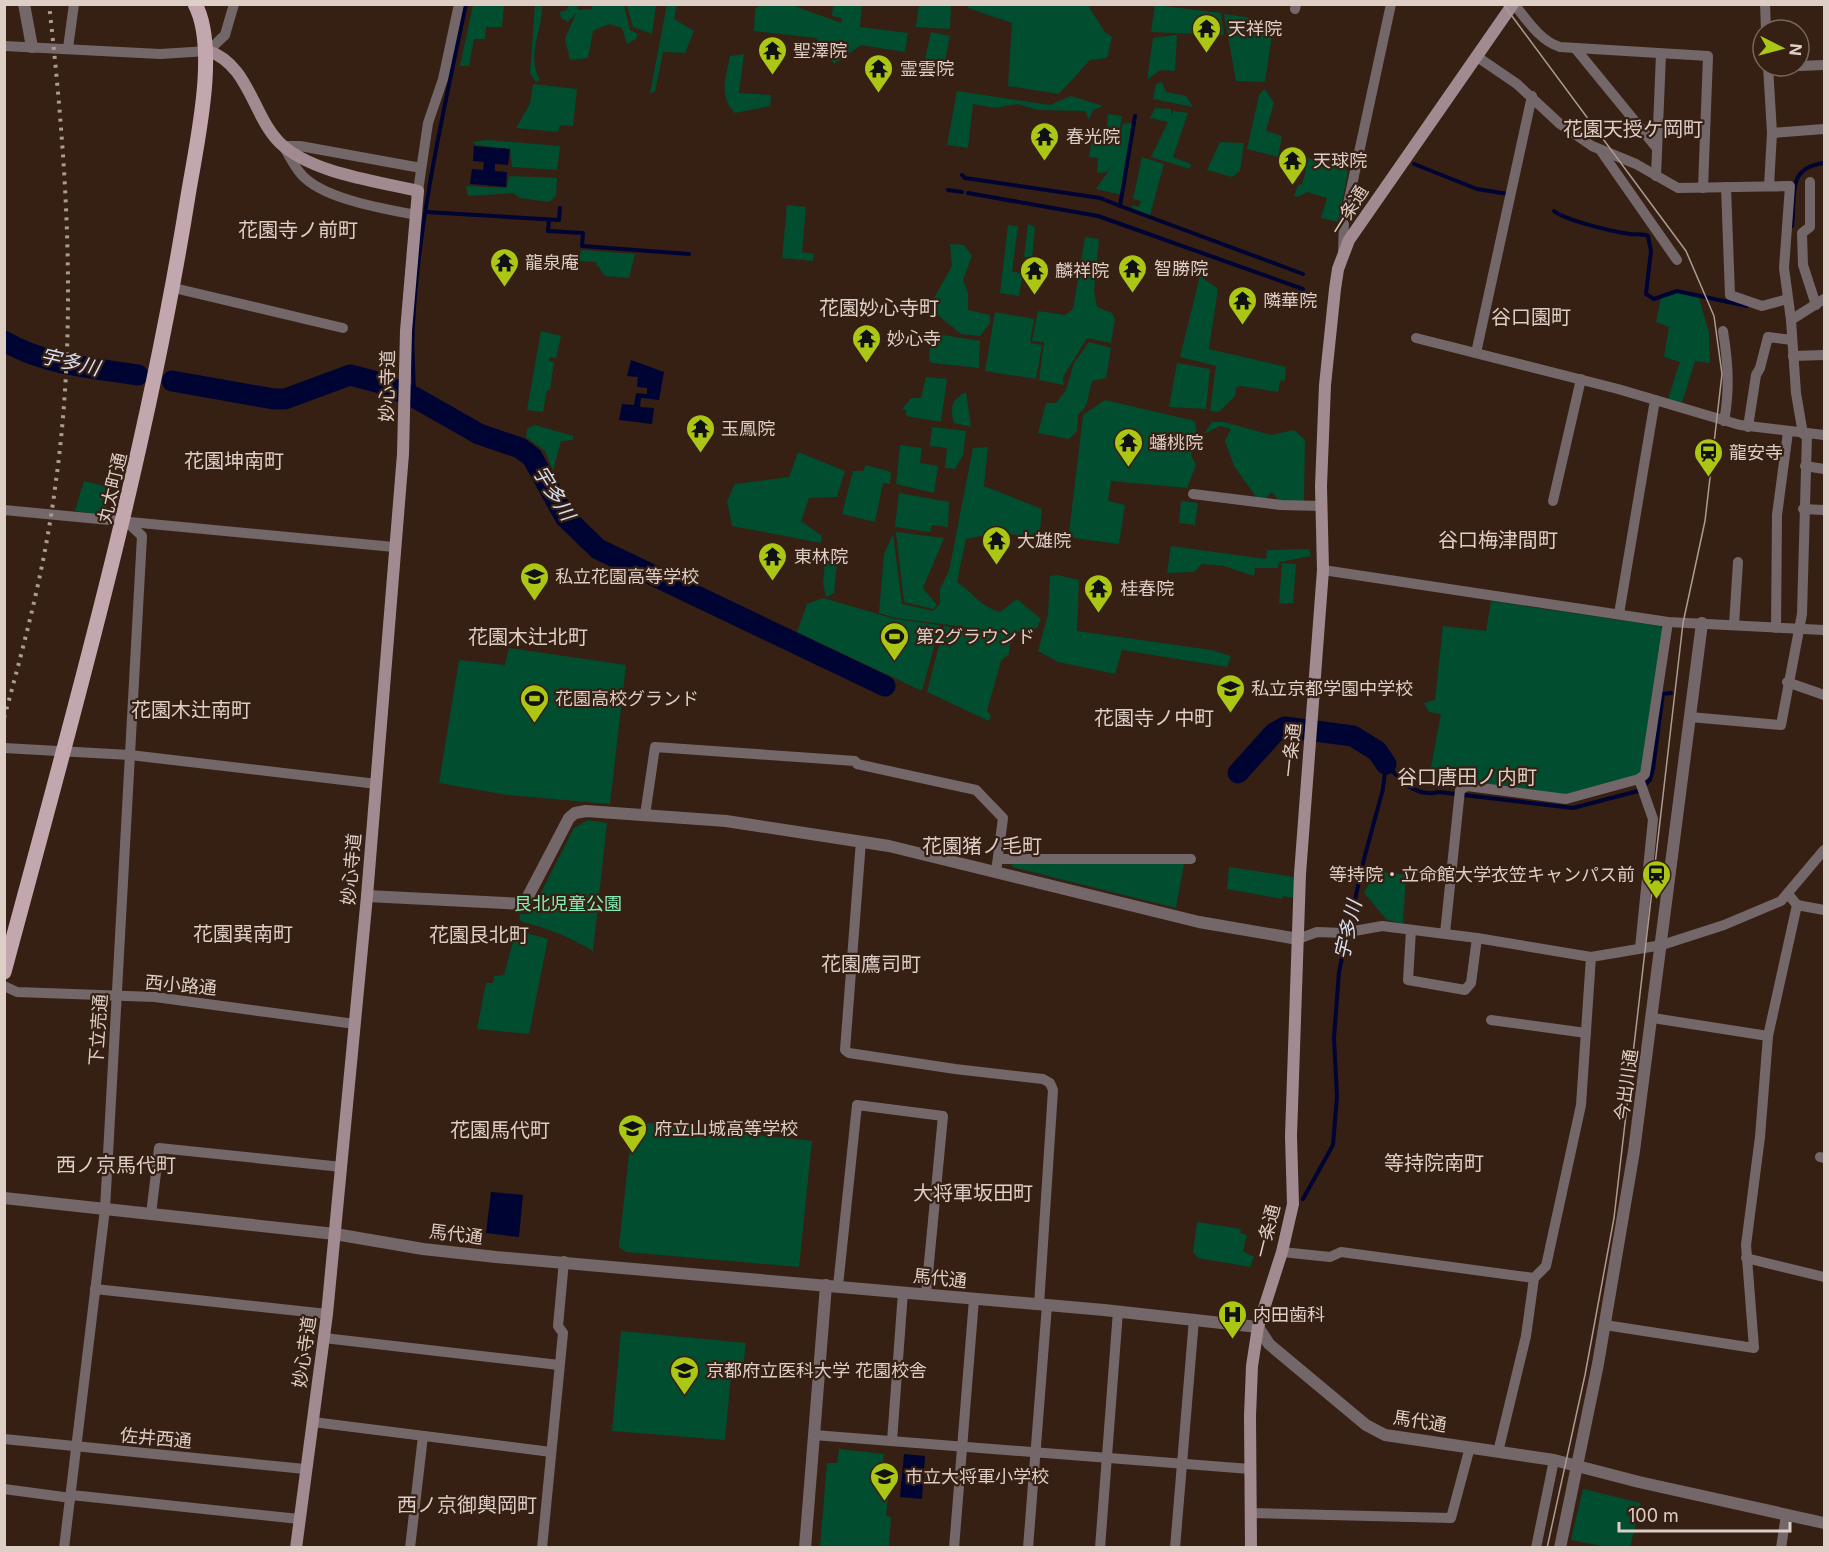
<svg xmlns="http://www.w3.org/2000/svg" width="1829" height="1552" viewBox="0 0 1829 1552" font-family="Inter,'Noto Sans JP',sans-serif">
<rect width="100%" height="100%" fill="#362014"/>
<g fill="#004d2f">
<path d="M667 4 677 5 674 19 694 31 685 53 663 52 655 92 650 93Z"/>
<path d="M862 4 860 27 908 33 905 52 861 45 834 64 816 38 754 31 755 9 760 5H792L841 23 842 18 832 16 833 5Z"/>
<path d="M968 4 1088 5 1104 31 1112 37 1107 58 1090 60 1059 94 1008 86 1012 23 968 8Z"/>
<path d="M473 5H504L502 27H486L485 39H474L469 66H460Z"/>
<path d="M535 5H542C543 31 526 54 540 80L536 82 530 73Z"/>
<path d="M568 5H577L578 10 592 9V5H624L630 30 638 34 636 39 627 44 622 28 609 24 593 31 588 58 570 60 565 39 576 13 568 22 561 18 560 12 567 10Z"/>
<path d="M627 5H656L652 34 633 27Z"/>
<path d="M919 5H951L950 29 916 27Z"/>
<path d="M1155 5 1221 13 1224 35 1151 32Z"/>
<path d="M1224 14 1274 21 1265 82 1236 81Z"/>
<path d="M931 32 950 36 944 65 924 63Z"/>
<path d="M1177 35 1175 71 1160 70 1147 80 1153 38Z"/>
<path d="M744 54 739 93 771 95 770 106 735 113C718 96 726 77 730 56Z"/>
<path d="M1162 82 1166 92 1186 96 1193 107 1153 99 1156 84Z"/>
<path d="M533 84 577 89 573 126 560 125 558 132 516 128 530 104Z"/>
<path d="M1265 89 1274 103 1266 131 1282 136 1278 157 1247 149 1259 95Z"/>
<path d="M957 91 1050 105 1071 96 1103 106 1093 110 1089 120 1085 111 1038 110 1017 104 995 108 973 104 968 148 947 145Z"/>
<path d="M1155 108 1171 109V116L1173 111 1188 113 1173 157 1191 164 1190 169 1151 157 1168 122 1150 118Z"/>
<path d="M1108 114 1122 116 1118 140 1123 124 1135 122 1122 195 1096 189 1112 166 1107 172 1097 173 1098 158 1089 157 1094 127H1107Z"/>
<path d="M486 140 560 146 557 170 512 167 510 149 475 145 473 142Z"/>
<path d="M1220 142 1244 143 1240 171 1232 177 1207 170Z"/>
<path d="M1284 151 1345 169 1348 172 1338 222 1321 218 1327 198 1307 192 1298 197 1294 196 1298 185 1302 184 1306 170 1281 160Z"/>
<path d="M1142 157 1164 164 1150 215 1132 208V205L1139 207 1141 201 1133 199Z"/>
<path d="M509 176 557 178 556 196 549 202 520 198 513 193 468 196 466 186 507 188Z"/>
<path d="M787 205 806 207 802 252 814 254 813 261 782 258Z"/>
<path d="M1028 224 1035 227 1032 258 1024 257Z"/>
<path d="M1008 225 1018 226 1012 272 1023 273 1019 296 1000 293Z"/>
<path d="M1085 237 1099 239 1094 291 1097 307 1112 313 1115 319 1111 343 1087 338 1063 377 1064 385 1039 380 1044 342 1032 341 1038 311 1065 315 1073 309Z"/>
<path d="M950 244 964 245 972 256 963 280 968 293V310L990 315V323L980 336 961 334 934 312V298L952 266Z"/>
<path d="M581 250 635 254 629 278 605 276 595 262 579 261Z"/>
<path d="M1200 276 1218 289 1209 349 1286 367 1285 380 1280 381 1278 392 1241 386 1236 387 1235 396 1219 412 1210 411 1216 366 1180 357Z"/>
<path d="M1677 293 1699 298 1709 333 1710 363 1695 361 1682 403 1668 399 1680 362 1664 357 1669 327 1656 322 1661 298Z"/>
<path d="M995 312 1034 319 1030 343 1042 345 1036 379 985 371Z"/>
<path d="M541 331 561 336 556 358 549 357V361L554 362 550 390H547L543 412 527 410Z"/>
<path d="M931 333 980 341 979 368 932 363 929 361Z"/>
<path d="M1089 342 1111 348 1106 378 1092 381 1086 406 1078 415 1077 431 1069 439 1038 433 1046 403H1056L1066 390 1074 363Z"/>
<path d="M1177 363 1210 369 1206 409 1169 407Z"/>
<path d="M926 377 947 379 941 422 906 416V410L902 409 911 398H921Z"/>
<path d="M966 392 971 427 954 423C950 407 951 400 966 392Z"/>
<path d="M1105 400 1195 421 1198 440 1191 455 1196 465 1187 488 1111 481 1108 501 1125 505 1119 544 1074 538 1069 533 1083 415Z"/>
<path d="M1212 422H1224L1271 435 1294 430 1305 440 1304 502 1279 501 1272 492 1265 499 1257 498 1234 466 1225 441 1231 429 1220 426 1204 434Z"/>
<path d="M535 425 573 436V440L561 441 553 471 545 451 526 437 527 429Z"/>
<path d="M932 427 966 431 963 455 955 469 945 468 947 448 930 446Z"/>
<path d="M900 445 922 448 920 463 938 466 934 493 896 484Z"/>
<path d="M988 447 984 486 1042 509 1039 541C1015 531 992 533 966 539L957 582C975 594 979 606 1000 612L1017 599 1041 619 1037 628 1011 633 896 618 879 613 884 554 893 534 902 604 933 611 940 604V589L949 571 973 448Z"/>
<path d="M798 452 845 471 837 497 809 498 801 521 822 536 821 543 732 526 727 501 735 484 789 477Z"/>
<path d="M866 465 891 472 890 484 883 483 875 522 842 514 853 471H863Z"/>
<path d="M84 481 112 488 103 515 75 511Z"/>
<path d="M899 493 949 502 948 527 932 525 930 532 895 527Z"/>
<path d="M1181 501 1198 503 1195 525 1179 523Z"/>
<path d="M896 532 944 538 923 588 937 605 933 609 904 602Z"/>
<path d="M1171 546 1266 559 1267 550 1309 549 1311 556 1279 562 1278 568H1255L1254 576 1224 566 1202 564 1194 572 1167 573Z"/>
<path d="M825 562 837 563 834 593 826 597 823 583Z"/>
<path d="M1282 563 1296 564 1293 603 1279 604Z"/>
<path d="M1057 575 1079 580 1077 631 1211 650 1231 656 1227 667 1122 650 1115 674 1058 662 1038 651 1048 615 1050 576Z"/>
<path d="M823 598 895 619 940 625 922 691 797 632 807 604Z"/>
<path d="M1491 601 1660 626 1664 631 1642 772 1636 776 1562 795 1435 778 1431 767 1441 714 1429 712 1424 703 1435 700 1443 626 1486 631Z"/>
<path d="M944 626 1011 634 1009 654 1001 661 987 711 991 716 989 721 927 692Z"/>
<path d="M509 648 626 665 610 804 507 795 439 783 459 660 505 665Z"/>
<path d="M588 820 607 823 593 951C570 937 547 928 522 922L519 918 520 914H530L574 828Z"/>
<path d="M1012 862 1184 864 1176 908 1012 867Z"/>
<path d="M1229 867 1294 877V898L1283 896 1282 899 1227 889Z"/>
<path d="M1376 871 1406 875 1403 924 1387 920 1364 893Z"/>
<path d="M516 930 548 939 529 1034 477 1029 486 983H493L494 976 504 975Z"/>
<path d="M650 1123 812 1141 799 1267 626 1252 619 1247 632 1127Z"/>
<path d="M1197 1222 1241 1229 1240 1233 1247 1235 1243 1251 1254 1257 1250 1267 1198 1258 1193 1252Z"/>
<path d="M621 1331 746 1343 742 1377 731 1376 725 1440 612 1431Z"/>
<path d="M839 1449 884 1454 882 1481 890 1482 886 1516 891 1517 889 1547H820L827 1463H837Z"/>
<path d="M1583 1489 1641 1503 1630 1547H1607L1571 1540Z"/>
</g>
<g fill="#000432">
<path d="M474 146 510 149 508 165 495 164V171L507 172 506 187 470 184 472 169 483 170 484 162 473 161Z"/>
<path d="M631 360 664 372 659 400 641 398 640 407 654 408 652 424 619 420 622 404 634 405 636 393 647 394V388L637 387 638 377 627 376Z"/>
<path d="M491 1192 523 1195 519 1237 486 1233Z"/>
<path d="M904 1454 925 1456 922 1499 900 1497Z"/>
</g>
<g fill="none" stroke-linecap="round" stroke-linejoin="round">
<g stroke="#000432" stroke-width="4">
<path d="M1414 164 1477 189 1508 194"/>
<path d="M962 175 965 178 1100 198 1120 206 1135 116"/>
<path d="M948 190 962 192"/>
<path d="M968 193 1098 216 1303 289"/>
<path d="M1120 206 1303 274"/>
<path d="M1554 211C1564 220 1614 232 1630 234 1636 235 1642 233 1648 236L1651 251 1646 294 1654 299 1677 291 1747 306"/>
<path d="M426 212 559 220 560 208"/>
<path d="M549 220 548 231 583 233 582 246 689 254"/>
<path d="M1792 226C1796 194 1786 168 1824 163"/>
<path d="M414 397C414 372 411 348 413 324 419 216 444 109 466 4"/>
<path d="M1387 765C1401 781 1416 798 1439 792L1573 808 1638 791 1650 780 1653 769 1663 694 1671 693"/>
<path d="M1303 1199 1333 1145 1337 1097 1334 1038 1339 972 1364 859 1383 789 1386 764"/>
</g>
<g stroke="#000432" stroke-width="21">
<path d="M4 341C44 365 93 368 138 375"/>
<path d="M172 381 274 399H285L350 375 377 382 414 397 479 434 520 448 532 457 565 517 598 549 885 686"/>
<path d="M1238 773 1274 733 1285 727 1353 736 1377 751 1386 764"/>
</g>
<g stroke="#74676a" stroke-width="10">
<path d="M1514 4C1527 20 1540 41 1560 47L1708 56 1703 188"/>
<path d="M1765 4 1766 30"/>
<path d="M1295 9 1296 4"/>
<path d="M4 46 160 54 208 51 225 35 234 4"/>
<path d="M68 48 74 4"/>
<path d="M1575 48 1656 147"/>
<path d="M1476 56 1517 84 1560 124 1592 146 1636 164 1678 188 1790 186 1784 268 1791 320 1796 393 1803 434"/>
<path d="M1768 66 1772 133 1769 186"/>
<path d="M1799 66 1824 65"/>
<path d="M1768 67 1792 66"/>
<path d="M1772 133 1824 129"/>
<path d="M1601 151 1677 260"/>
<path d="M1656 176 1661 54"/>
<path d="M1810 182V227L1802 233 1803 265 1816 305"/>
<path d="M1726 187 1730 295 1762 306 1788 299"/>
<path d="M418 191 428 123 443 79 459 4"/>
<path d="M416 215C385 209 322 199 301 174 294 166 289 155 283 146H300L421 168"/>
<path d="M1343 254 1344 222 1391 4"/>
<path d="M174 288 343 328"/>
<path d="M1791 320 1824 299"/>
<path d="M1723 331C1728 362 1730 390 1724 421"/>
<path d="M1416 338 1618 389 1740 425 1824 435"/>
<path d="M1476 353 1532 96"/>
<path d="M1793 356 1824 355"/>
<path d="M1748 427 1756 375 1760 368 1768 337 1792 340"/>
<path d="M1805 466 1824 469"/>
<path d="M1193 494 1281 505 1322 506"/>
<path d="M1553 501 1581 379"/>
<path d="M1803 509 1824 510"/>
<path d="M4 510 394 547"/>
<path d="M1323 570 1668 622 1824 630"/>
<path d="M1619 614 1655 400"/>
<path d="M1734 625 1738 562"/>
<path d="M1776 628 1777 515 1788 432"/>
<path d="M1787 682 1824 695"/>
<path d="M1690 717 1781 725 1802 614 1807 434"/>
<path d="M4 748 130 755 377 784"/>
<path d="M1639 779 1645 774 1668 622"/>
<path d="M645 815 655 747 855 761 857 764 976 790 1003 818 996 872"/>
<path d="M861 841 845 1050 849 1053 955 1069 1043 1079 1050 1083 1053 1090 1039 1305"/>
<path d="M999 859H1191"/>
<path d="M1797 905 1824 910"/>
<path d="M1411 930 1408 980 1465 990 1471 983 1477 938"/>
<path d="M1445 933 1460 790 1467 786 1566 799 1639 779 1653 819 1640 948"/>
<path d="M1298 939 1317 932 1343 933 1382 926 1477 938 1591 957"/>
<path d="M4 986 17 992 155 997 355 1024"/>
<path d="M1653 1018 1768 1036"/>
<path d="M1491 1020 1586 1033"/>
<path d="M1820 1157 1824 1158"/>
<path d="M151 1214 159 1148 342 1167"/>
<path d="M1282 1252 1330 1257 1341 1252 1534 1278"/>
<path d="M1746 1258 1824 1277"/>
<path d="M838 1286 857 1105 943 1116 926 1294"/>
<path d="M95 1289 327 1314"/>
<path d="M1605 1325 1754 1348 1746 1245 1760 1137 1768 1036 1797 905 1788 894"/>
<path d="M324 1338 559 1365"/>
<path d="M313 1422 551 1452"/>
<path d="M814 1435 1250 1469"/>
<path d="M4 1439 305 1469"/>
<path d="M892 1441 903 1292"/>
<path d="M1498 1452 1526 1336 1534 1278 1546 1266 1581 1105 1591 957 1662 945 1724 925 1781 901 1824 850"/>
<path d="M4 1489 71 1498"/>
<path d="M71 1495 299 1519"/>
<path d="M1251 1513 1451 1518 1470 1447"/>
<path d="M64 1548 105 1209 142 536 125 520"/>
<path d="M410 1548 423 1436"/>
<path d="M542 1548 563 1333 558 1326 564 1261"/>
<path d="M954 1548 974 1299"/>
<path d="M1028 1548 1047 1305"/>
<path d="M1100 1548 1118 1311"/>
<path d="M1175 1548 1194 1319"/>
<path d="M1536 1548 1554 1460"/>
<path d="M1781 1548 1786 1515"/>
</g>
<g stroke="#74676a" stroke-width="12">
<path d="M24 4 32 47"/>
<path d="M367 896 524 904 569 818 575 813 586 811 726 821 889 846 1199 922 1298 939"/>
<path d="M4 1198 335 1234 423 1249 496 1257 1104 1310 1258 1327 1269 1344 1366 1425 1385 1435 1554 1460 1639 1482 1824 1523"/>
<path d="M805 1548 826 1285"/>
<path d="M1560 1548 1598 1364 1634 1151 1702 623"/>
</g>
<g stroke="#a18b91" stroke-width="12">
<path d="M208 51C249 64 253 117 280 143 311 173 376 181 418 191L406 331 403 454 367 896 327 1314 296 1548"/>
<path d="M1251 1548 1250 1416 1252 1366 1258 1327 1282 1252 1293 1204 1291 1136 1300 874 1323 570 1321 486 1325 385 1335 289 1338 269 1349 240 1513 4"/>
</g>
<path stroke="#c3a7ae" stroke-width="15" d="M4 972C73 715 146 459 188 196 196 146 219 49 195 4"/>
<path stroke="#ac9b92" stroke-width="1.5" d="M1503 4 1686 251 1714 316 1722 374 1705 521 1683 623 1614 1218 1585 1375 1547 1548"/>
<path stroke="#ac9b92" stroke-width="4" stroke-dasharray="3 6" stroke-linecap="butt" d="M4 718C25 642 45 566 55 488 78 327 67 165 49 4"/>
</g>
<defs>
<symbol id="temple-pin" viewBox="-11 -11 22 30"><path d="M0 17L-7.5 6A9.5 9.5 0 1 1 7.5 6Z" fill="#abc614" stroke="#362014"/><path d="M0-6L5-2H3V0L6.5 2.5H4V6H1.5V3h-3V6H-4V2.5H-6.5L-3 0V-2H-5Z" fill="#111"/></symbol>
<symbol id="station-pin" viewBox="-11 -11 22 30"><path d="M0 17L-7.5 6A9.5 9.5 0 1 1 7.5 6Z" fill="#abc614" stroke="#362014"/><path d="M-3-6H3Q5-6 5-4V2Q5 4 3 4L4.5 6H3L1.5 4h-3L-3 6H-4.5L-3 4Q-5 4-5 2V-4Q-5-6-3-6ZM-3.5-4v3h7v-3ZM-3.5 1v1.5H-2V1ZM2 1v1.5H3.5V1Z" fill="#111"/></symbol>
<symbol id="school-pin" viewBox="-11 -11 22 30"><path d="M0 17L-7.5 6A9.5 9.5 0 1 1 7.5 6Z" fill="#abc614" stroke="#362014"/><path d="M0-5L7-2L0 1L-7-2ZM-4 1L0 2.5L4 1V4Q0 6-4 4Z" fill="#111"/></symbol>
<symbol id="stadium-pin" viewBox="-11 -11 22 30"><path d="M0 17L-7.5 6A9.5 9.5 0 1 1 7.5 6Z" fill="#abc614" stroke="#362014"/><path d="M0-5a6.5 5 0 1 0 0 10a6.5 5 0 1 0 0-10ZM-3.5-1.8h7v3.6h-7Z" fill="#111"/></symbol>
<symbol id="hospital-pin" viewBox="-11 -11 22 30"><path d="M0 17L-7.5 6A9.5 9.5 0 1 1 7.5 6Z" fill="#abc614" stroke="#362014"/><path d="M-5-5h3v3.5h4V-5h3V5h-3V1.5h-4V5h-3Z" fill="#111"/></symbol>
<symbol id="university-pin" viewBox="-11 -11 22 30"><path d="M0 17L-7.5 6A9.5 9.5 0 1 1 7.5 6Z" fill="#abc614" stroke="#362014"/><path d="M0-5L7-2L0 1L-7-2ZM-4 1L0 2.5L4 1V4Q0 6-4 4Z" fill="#111"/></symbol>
</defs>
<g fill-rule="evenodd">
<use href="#temple-pin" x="1190" y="12" width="33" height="45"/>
<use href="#temple-pin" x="756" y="34" width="33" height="45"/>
<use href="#temple-pin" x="862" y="52" width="33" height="45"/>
<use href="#temple-pin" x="1028" y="120" width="33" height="45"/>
<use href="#temple-pin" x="1276" y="144" width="33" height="45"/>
<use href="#temple-pin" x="488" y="246" width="33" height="45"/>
<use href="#temple-pin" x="1116" y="252" width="33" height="45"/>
<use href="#temple-pin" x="1018" y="254" width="33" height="45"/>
<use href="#temple-pin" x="1226" y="284" width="33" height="45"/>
<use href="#temple-pin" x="850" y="322" width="33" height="45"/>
<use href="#temple-pin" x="684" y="412" width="33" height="45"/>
<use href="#temple-pin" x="1112" y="426" width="33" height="45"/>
<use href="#station-pin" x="1692" y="436" width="33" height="45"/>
<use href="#temple-pin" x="980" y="524" width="33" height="45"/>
<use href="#temple-pin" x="756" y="540" width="33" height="45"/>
<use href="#school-pin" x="518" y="560" width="33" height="45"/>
<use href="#temple-pin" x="1082" y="572" width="33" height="45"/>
<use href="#stadium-pin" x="878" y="620" width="33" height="45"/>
<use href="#school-pin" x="1214" y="672" width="33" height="45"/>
<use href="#stadium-pin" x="518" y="682" width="33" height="45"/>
<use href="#station-pin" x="1640" y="858" width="33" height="45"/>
<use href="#school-pin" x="616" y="1112" width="33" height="45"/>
<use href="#hospital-pin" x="1216" y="1298" width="33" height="45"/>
<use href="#university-pin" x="668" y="1354" width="33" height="45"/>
<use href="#school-pin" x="868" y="1460" width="33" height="45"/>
</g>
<g text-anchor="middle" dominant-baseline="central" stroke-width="4.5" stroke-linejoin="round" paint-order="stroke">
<g font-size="18" fill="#ddcec6" stroke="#362014" text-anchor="start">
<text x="1228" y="28">天祥院</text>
<text x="793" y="50">聖澤院</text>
<text x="900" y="68">霊雲院</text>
<text x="1066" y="136">春光院</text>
<text x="1313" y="160">天球院</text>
<text x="525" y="262">龍泉庵</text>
<text x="1154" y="268">智勝院</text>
<text x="1055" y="270">麟祥院</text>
<text x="1263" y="300">隣華院</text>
<text x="887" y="338">妙心寺</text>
<text x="721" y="428">玉鳳院</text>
<text x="1149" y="442">蟠桃院</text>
<text x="1729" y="452">龍安寺</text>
<text x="1017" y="540">大雄院</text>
<text x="794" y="556">東林院</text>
<text x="555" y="576">私立花園高等学校</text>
<text x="1120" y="588">桂春院</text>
<text x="916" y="636">第2グラウンド</text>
<text x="1251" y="688">私立京都学園中学校</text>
<text x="555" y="698">花園高校グランド</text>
<text x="1635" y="874" text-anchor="end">等持院・立命館大学衣笠キャンパス前</text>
<text x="654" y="1128">府立山城高等学校</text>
<text x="1253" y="1314">内田歯科</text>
<text x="706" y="1370">京都府立医科大学 花園校舎</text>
<text x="905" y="1476">市立大将軍小学校</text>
</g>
<g font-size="18" fill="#ddcec6" stroke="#362014">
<text transform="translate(1349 210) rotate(-58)">一条通</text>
<text transform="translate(387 386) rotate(-89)">妙心寺道</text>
<text transform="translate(112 488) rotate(-77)">丸太町通</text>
<text transform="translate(1291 750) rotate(-84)">一条通</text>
<text transform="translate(351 869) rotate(-85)">妙心寺道</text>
<text transform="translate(181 985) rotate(5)">西小路通</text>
<text transform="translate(98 1030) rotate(-86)">下立売通</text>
<text transform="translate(1626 1085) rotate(-82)">今出川通</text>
<text transform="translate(1267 1231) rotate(-76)">一条通</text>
<text transform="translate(456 1234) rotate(7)">馬代通</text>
<text transform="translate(940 1278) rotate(6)">馬代通</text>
<text transform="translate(304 1352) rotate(-82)">妙心寺道</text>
<text transform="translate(1420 1421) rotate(9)">馬代通</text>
<text transform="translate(156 1438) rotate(5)">佐井西通</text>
</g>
<g font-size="18" fill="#85eab4" stroke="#362014">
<text x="568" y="903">艮北児童公園</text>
</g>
<g font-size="20" fill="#ddcec6" stroke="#362014">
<text x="1633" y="129">花園天授ケ岡町</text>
<text x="298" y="230">花園寺ノ前町</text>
<text x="879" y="308">花園妙心寺町</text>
<text x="1531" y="317">谷口園町</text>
<text x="234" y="461">花園坤南町</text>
<text x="1498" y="540">谷口梅津間町</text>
<text x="528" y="637">花園木辻北町</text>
<text x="191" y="710">花園木辻南町</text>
<text x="1154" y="718">花園寺ノ中町</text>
<text x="1467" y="777">谷口唐田ノ内町</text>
<text x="982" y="846">花園猪ノ毛町</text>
<text x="243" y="934">花園巽南町</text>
<text x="479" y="935">花園艮北町</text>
<text x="871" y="964">花園鷹司町</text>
<text x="500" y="1130">花園馬代町</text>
<text x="1434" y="1163">等持院南町</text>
<text x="116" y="1165">西ノ京馬代町</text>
<text x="973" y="1193">大将軍坂田町</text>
<text x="467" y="1505">西ノ京御輿岡町</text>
</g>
<g font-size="20" font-style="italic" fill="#d6dff0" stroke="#362014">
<text transform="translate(70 362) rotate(13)">宇多川</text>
<text transform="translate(554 493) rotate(58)">宇多川</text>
<text transform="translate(1348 930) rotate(-77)">宇多川</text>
</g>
</g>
<rect width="1829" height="1552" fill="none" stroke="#ddcec6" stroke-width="12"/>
<g transform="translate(1781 48) rotate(96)"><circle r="28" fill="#362014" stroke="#79665b" stroke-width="1.5"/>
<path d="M0-4.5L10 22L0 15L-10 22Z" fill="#abc614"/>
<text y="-9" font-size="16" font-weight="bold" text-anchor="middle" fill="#ddcec6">N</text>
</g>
<path d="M1619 1522v9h171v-9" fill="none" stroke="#ddcec6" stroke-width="3"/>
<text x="1628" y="1522" font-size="18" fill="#ddcec6" stroke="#362014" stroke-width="4.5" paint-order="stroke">100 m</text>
</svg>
